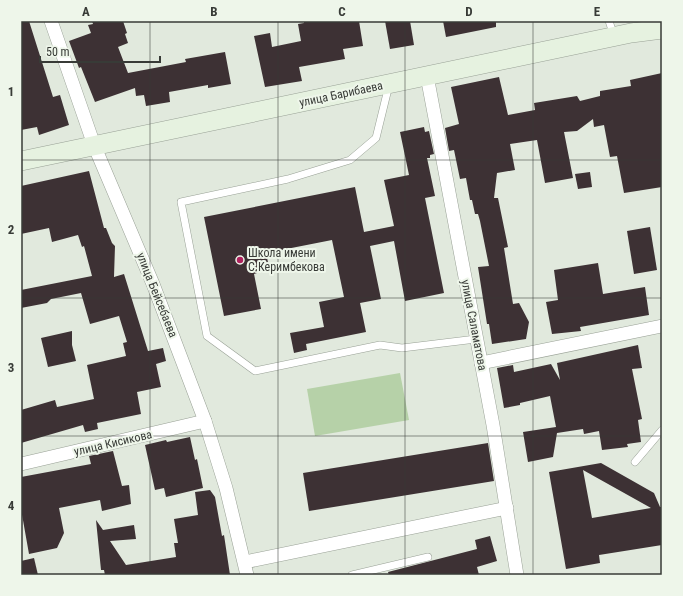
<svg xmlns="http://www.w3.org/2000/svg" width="683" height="596" viewBox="0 0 683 596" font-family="'Roboto Condensed',sans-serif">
<rect width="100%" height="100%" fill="#e1e9dd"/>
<path fill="#b6d1a8" d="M400 373 409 420 315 436 307 389Z"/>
<g fill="#3d3134" fill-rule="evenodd">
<path d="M21 21H29L53 97 60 95 69 125 39 135 37 127 21 130Z"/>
<path d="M92 21H123L127 33 125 34 128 43 118 47 128 73 186 62 185 59 225 52 231 84 208 88V85L169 92 170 102 146 106 144 95 136 96 135 88 95 102 81 67 79 68 69 41 91 33 88 25 93 24Z"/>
<path d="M304 21H359L363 46 343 49 345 59 299 67 302 81 265 87 254 36 270 33 272 47 301 41 298 24 304 23Z"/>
<path d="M385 21H410L414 45 390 49Z"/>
<path d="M443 21H496V27L446 37Z"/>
<path d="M662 73V187L624 193 617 156 610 157 604 125 594 127 593 119 577 131 564 132 573 178 545 183 537 140 510 144 515 170 497 173 494 198H498L508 247 504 248 513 304 519 303 529 322 526 339 492 344 489 324H487L478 267 489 266 480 221 478 214H475L472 200H470L466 178 460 179 454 150 449 151 445 128 459 124 451 87 499 77 508 115 535 110 534 103 577 96 580 101 600 96V91L631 86 630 80Z"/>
<path d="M424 127 425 132 429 131 434 154 430 155V158H427L435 196 425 198 444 293 405 301 394 241 370 246 381 299 360 303 366 332 306 344 307 350 294 353 290 333 324 327 319 302 344 297 332 240 266 253 269 267 256 270 257 273 254 274 261 309 224 316 204 217 355 187 364 232 394 226 384 180 409 175 400 132Z"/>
<path d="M89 171 104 228H106L112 243 115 246 114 277 124 274 148 351 163 348 166 361 156 364 161 387 137 392 141 414 97 423 98 429 85 432 83 425 21 443V410L55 400 57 407 94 399 87 365 126 356 123 343 127 342 119 316 90 324 81 293 51 299 47 303 21 308V290L92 276 84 246 82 247 78 235 52 242 49 228 21 234V186Z"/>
<path d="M590 172 592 187 578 189 575 174Z"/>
<path d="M650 227 657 270 634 274 627 231Z"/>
<path d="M598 263 603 294 645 287 649 315 580 327 581 331 552 334 546 302 558 300 554 270Z"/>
<path d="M72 331V345L76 361 48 367 41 338Z"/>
<path d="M638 345 642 368 632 369 642 419 638 420 641 442 627 444 628 447 602 450 599 431 584 434 583 429 557 433 553 457 528 462 523 432 556 427 550 396 520 403V405L504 408 497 368 513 365 514 372 551 364 560 380 557 363Z"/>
<path d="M190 437 195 460 197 459 203 488 166 497 164 488 155 490 145 445 166 440 167 442Z"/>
<path d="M488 443 494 481 309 511 303 473Z"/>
<path d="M113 451 122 486 129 485 131 504 102 511 100 500 59 508 64 533 57 548 29 554 21 509V477L91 464 89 456Z"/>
<path d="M601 463 654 493 660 507H662V545L599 555 600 563 566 569 549 472ZM583 470 651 508 592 518Z"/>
<path d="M210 490 215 497 222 536 224 535 230 575H105L104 570H101L96 520 103 530 134 525 136 539 110 541 126 565 176 557 174 543H178L174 519 198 515 195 492Z"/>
<path d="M490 536 497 561 477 567 479 575H389L388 572 477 549 475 540Z"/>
<path d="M34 558 38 575H21V561Z"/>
</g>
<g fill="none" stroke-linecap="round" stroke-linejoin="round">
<defs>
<g id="lane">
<path d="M609 21 614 36"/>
<path d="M389 85 376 138 350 160 288 179 181 202 207 336 255 371 380 345 402 348 476 339"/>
<path d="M635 462 662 430"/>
<path d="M352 575 428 557"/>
</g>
<g id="street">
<path d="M51 21 94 145 153 284 205 421 226 488 247 575"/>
<path d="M427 76 493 425 517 575"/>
<path d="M481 363 662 326"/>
<path d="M21 464 205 421"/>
<path d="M245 562 507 508"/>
</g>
<path id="secondary" d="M21 161 631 33 662 29"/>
</defs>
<use href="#lane" stroke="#99a196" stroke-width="8"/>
<use href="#street" stroke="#99a196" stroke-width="14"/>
<use href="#secondary" stroke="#99a196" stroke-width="20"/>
<use href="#lane" stroke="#fff" stroke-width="7"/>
<use href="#street" stroke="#fff" stroke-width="13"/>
<use href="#secondary" stroke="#e6f2e0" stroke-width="19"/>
</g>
<path fill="none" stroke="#383b37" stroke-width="1" stroke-opacity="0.55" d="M150 21V575M278 21V575M405 21V575M533 21V575M21 160H662M21 298H662M21 436H662"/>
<circle fill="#ae225e" stroke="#eef6ea" stroke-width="1.5" cx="240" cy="260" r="4"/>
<g text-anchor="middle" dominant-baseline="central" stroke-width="4" stroke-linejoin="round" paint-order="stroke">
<g font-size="12" fill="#383b37" stroke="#eef6ea">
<text transform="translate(341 94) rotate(-12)">улица Барибаева</text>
<text transform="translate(157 295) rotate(68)">улица Бейсебаева</text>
<text transform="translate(474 325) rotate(79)">улица Саламатова</text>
<text transform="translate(113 443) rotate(-13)">улица Кисикова</text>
</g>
<g font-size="12" fill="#383b37" stroke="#eef6ea" text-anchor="start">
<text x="248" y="253">Школа имени<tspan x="248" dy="14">С.Керимбекова</tspan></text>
</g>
</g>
<rect width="683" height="596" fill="none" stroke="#eef6ea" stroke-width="44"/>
<path d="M40 56v6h120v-6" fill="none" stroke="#383b37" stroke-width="2"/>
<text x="46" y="56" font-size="12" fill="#383b37" stroke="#eef6ea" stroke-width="3" paint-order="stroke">50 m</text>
<rect x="22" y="22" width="639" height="552" fill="none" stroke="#383b37" stroke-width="1.5"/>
<g font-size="13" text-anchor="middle" font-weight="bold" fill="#383b37">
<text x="86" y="16">A</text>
<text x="214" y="16">B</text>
<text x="342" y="16">C</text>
<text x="469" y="16">D</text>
<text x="597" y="16">E</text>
<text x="11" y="96">1</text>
<text x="11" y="234">2</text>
<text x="11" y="372">3</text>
<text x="11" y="510">4</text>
</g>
</svg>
